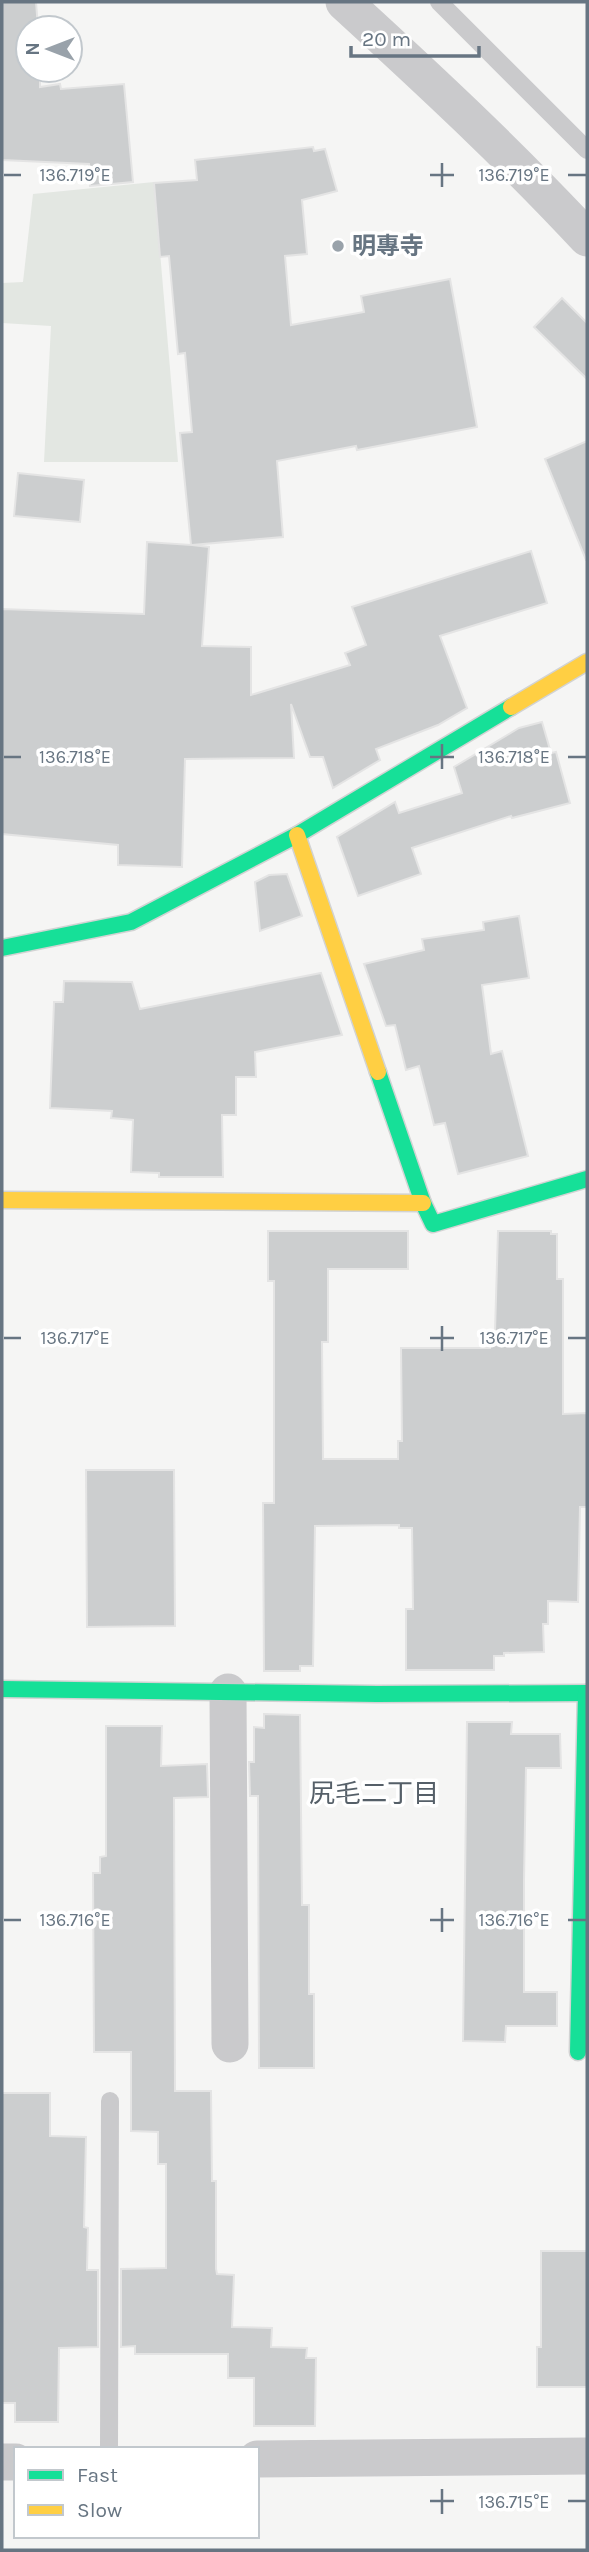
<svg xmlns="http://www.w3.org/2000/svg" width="589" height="2552" viewBox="0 0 589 2552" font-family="Karla,'Noto Sans JP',sans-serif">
<rect width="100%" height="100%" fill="#f5f5f4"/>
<path fill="#e3e7e2" d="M154 182 178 462H44L51 326 2 323V283L23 282 33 194Z"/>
<g fill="#cccecf" stroke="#e4e4e4" stroke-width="2">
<path d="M2 2H36L38 28H28V70H40V87L60 84 61 89 124 84 133 182 90 186 89 164 2 160Z"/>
<path d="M313 147 314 151 325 149 337 191 302 200 307 254 285 256 291 325 364 312 361 296 450 279 477 427 357 450 356 446 277 461 283 537 192 545 209 547 202 646 251 647V695L350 665 345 653 366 645 352 607 531 551 547 603 440 636 467 708 438 725 376 749 380 760 333 788 323 757H310L291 704 294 758 185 759 182 867 118 865V845L2 834V609L144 614 147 542 191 545 180 433 192 432 185 353 178 354 169 256 160 257 154 183 197 180 195 160Z"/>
<path d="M562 298 587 323V379L534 327Z"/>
<path d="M587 441V560H586L545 459Z"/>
<path d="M18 473 84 480 80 522 14 516Z"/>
<path d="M542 722 551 753 556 752 570 803 512 818 511 816 412 848 421 874 358 896 337 837 395 802 399 813 462 793 454 767 519 728Z"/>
<path d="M287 874 302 916 260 931 255 882 269 875Z"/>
<path d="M519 916 529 978 482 985 491 1054 502 1051 528 1156 458 1174 445 1123 434 1125 419 1066 406 1070 395 1025 386 1026 364 964 424 950 422 939 484 930 483 922Z"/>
<path d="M321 973 342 1035 255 1052 256 1077H236V1115H222L223 1177H159V1173L131 1172 133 1120 111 1118 112 1111 50 1108 54 1002H63L64 981 132 982 140 1009Z"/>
<path d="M268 1231H408V1269H328V1342H322L323 1459H398V1441H402L401 1348H490V1331H495L498 1231H551V1234H557V1279H563V1414L587 1413V1507H580L578 1602 548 1601V1624H543L544 1652 504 1653V1656H494V1670H406V1609H413L412 1528H399V1525L315 1526 313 1666H300V1671H264L263 1503H274V1281H268Z"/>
<path d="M86 1470H174L175 1626 87 1627Z"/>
<path d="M264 1714 300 1715 302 1905H309V1994H314V2068H259L258 1796H250L249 1762H254V1727L264 1728Z"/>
<path d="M467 1722H512L511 1734H560L561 1768H526L524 1880V1992H557V2026H506L505 2042 463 2041Z"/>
<path d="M106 1726H162L161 1766 207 1764 208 1797 174 1798 175 2091H211L212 2181H216V2269L217 2274 234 2275 232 2327 272 2328 271 2347 307 2348 306 2358H316L315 2426H254V2378H228V2354H135V2346L121 2347V2269L166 2268V2164H158V2132L131 2131V2052H94L93 1873H100V1857L106 1856Z"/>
<path d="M2 2093H50V2136L86 2137 84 2227 88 2228 87 2270H98V2347L59 2348 58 2422H15V2403H2Z"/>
<path d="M541 2251H587V2387H537V2347H541Z"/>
</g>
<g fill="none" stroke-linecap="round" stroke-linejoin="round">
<defs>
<g id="fast">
<path d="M2 948 131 922 297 835 511 707"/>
<path d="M378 1072 423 1203 433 1224 587 1179"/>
<path d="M2 1689 377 1694 587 1693"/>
<path d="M578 2052 586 1693"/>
</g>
<g id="slow">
<path d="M511 707 587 662"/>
<path d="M297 835 378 1072"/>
<path d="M2 1200 423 1203"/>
</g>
</defs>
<use href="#fast" stroke="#d2d3d3" stroke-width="19"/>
<use href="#slow" stroke="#d2d3d3" stroke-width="19"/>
<g stroke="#cacacc" stroke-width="18">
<path d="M439 2 587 150"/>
<path d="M109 2449 110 2101"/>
</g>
<g stroke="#cacacc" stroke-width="37">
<path d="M344 2C427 78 510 155 587 238"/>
<path d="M228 1692 230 2044"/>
<path d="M257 2459 587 2456"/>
<path d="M2 2462H16"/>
</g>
<use href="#fast" stroke="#16e098" stroke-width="16"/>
<use href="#slow" stroke="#ffcf43" stroke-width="16"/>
</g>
<path fill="none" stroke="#677582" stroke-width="2.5" d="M442 163V187M4 175H21M430 175H454M568 175H586M442 744V769M4 757H21M430 757H454M568 757H586M442 1326V1351M4 1338H21M430 1338H454M568 1338H586M442 1908V1932M4 1920H21M430 1920H454M568 1920H586M442 2489V2514M430 2501H454M568 2501H586"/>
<circle fill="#99a2aa" stroke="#fff" stroke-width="2.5" cx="338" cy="246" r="7"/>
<g text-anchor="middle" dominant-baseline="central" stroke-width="7" stroke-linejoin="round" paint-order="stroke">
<g font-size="24" font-weight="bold" fill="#677582" stroke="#fff" text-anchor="start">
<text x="352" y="246">明專寺</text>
</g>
<g font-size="26" fill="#555f68" stroke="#fff">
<text x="374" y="1793">尻毛二丁目</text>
</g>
</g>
<g font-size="18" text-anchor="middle" fill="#677582" stroke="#fff" stroke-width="7" stroke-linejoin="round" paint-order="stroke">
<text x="514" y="181">136.719°E</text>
<text x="75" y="181">136.719°E</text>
<text x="514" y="763">136.718°E</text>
<text x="75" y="763">136.718°E</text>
<text x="514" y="1344">136.717°E</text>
<text x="75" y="1344">136.717°E</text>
<text x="514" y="1926">136.716°E</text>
<text x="75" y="1926">136.716°E</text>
<text x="514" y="2508">136.715°E</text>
</g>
<rect width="589" height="2552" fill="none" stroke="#677582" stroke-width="7"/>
<rect x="14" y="2447" width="245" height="91" fill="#ffffff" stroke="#c2c8cd" stroke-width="2"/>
<rect x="28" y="2470" width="35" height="10" fill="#16e098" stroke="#c2c8cd" stroke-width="2"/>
<text x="77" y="2482" font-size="21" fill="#677582">Fast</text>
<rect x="28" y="2505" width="35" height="10" fill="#ffcf43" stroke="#c2c8cd" stroke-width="2"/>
<text x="77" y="2517" font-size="21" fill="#677582">Slow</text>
<g transform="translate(49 49) rotate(270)"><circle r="33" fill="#ffffff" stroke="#c2c8cd" stroke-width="2"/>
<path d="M0-5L12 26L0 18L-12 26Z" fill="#99a2aa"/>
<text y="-10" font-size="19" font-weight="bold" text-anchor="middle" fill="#677582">N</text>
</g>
<path d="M351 46v10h128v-10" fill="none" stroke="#677582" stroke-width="3.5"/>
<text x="362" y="46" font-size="21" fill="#677582" stroke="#ffffff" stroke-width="5" paint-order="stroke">20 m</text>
</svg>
